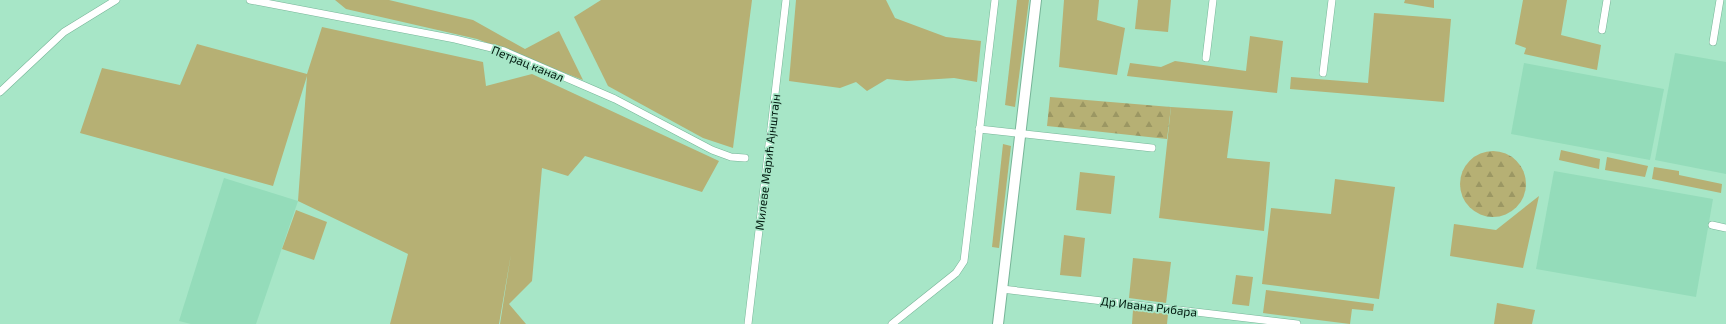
<svg xmlns="http://www.w3.org/2000/svg" width="1726" height="324" viewBox="0 0 1726 324" font-family="'Exo 2',sans-serif">
<defs>
<pattern id="forest-firs" width="22" height="20" patternUnits="userSpaceOnUse"><rect width="22" height="20" fill="#b6b074"/><path d="M5 1l3.5 6h-7zM16 11l3.5 6h-7z" fill="#9b9763"/></pattern>
</defs>
<rect width="100%" height="100%" fill="#a7e6c7"/>
<g fill="#94dcba">
<path d="M1675 53 1726 62V174L1655 160Z"/>
<path d="M1524 63 1664 89 1650 160 1511 134Z"/>
<path d="M1554 171 1713 199 1696 297 1536 269Z"/>
<path d="M224 178 298 201 256 324H191L179 321Z"/>
</g>
<g fill="#b6b074">
<path d="M335 0H389L473 20 525 49 559 31 583 80 477 39 346 9Z"/>
<path d="M601 0H752L733 148 703 138 608 86 574 17Z"/>
<path d="M796 0H886L895 18 946 37 981 41 977 82 954 78 907 81 887 79 867 91 856 82 840 88 789 81Z"/>
<path d="M1017 0H1029L1015 107 1005 105Z"/>
<path d="M1064 0H1099L1097 20 1125 28 1117 75 1059 67Z"/>
<path d="M1138 0H1171L1168 32 1135 29Z"/>
<path d="M1405 0H1434V8L1404 3Z"/>
<path d="M1523 0H1567L1561 35 1601 45 1597 70 1524 54 1526 48 1515 44Z"/>
<path d="M1374 13 1451 19 1444 102 1290 89 1291 77 1368 83Z"/>
<path d="M322 27 483 62 486 86 532 74 719 161 702 192 585 156 568 176 542 168 532 281 509 304 526 324H500L511 254 499 324H390L408 254 298 201 307 76 273 186 80 133 102 68 180 85 197 44 307 74Z"/>
<path d="M1250 36 1283 41 1277 93 1127 76 1130 63 1161 67 1175 61 1246 71Z"/>
<path d="M1171 107 1233 111 1227 158 1270 162 1264 231 1159 218Z"/>
<path d="M1003 144 1011 146 999 248 992 247Z"/>
<path d="M1561 150 1600 159 1599 169 1559 160Z"/>
<path d="M1607 157 1648 166 1645 177 1605 170Z"/>
<path d="M1654 167 1679 171V175L1722 184 1721 193 1652 179Z"/>
<path d="M1080 172 1115 176 1111 214 1076 210Z"/>
<path d="M1335 179 1395 187 1379 299 1262 284 1271 208 1331 214Z"/>
<path d="M1539 196 1523 268 1450 256 1454 224 1496 230Z"/>
<path d="M296 210 327 222 314 260 282 249Z"/>
<path d="M1064 235 1085 238 1081 277 1060 275Z"/>
<path d="M1133 258 1171 262 1166 303 1129 298Z"/>
<path d="M1236 275 1253 277 1249 306 1232 304Z"/>
<path d="M1266 290 1374 304 1373 311 1352 309 1350 324 1263 313Z"/>
<path d="M1497 303 1535 310 1532 324H1494Z"/>
<path d="M1133 310 1168 314 1167 324H1132Z"/>
</g>
<g fill="url(#forest-firs)">
<path d="M1050 97 1171 107 1167 139 1047 126Z"/>
<circle cx="1493" cy="184" r="33"/>
</g>
<g fill="none" stroke-linecap="round" stroke-linejoin="round">
<defs>
<g id="street">
<path d="M250 0 455 39 504 51 615 99 712 150 731 157 745 158"/>
<path d="M1602 30 1607 0"/>
<path d="M1713 42 1720 0"/>
<path d="M1206 58 1213 0"/>
<path d="M1323 73 1332 0"/>
<path d="M0 92 64 32 116 0"/>
<path d="M979 129 1152 148"/>
<path d="M1712 225 1726 228"/>
<path d="M1002 289 1297 324"/>
<path d="M748 324 786 0"/>
<path d="M892 324 956 273 964 261 995 0"/>
</g>
<path id="secondary" d="M998 324 1036 0"/>
</defs>
<use href="#street" stroke="#77b598" stroke-width="8"/>
<use href="#secondary" stroke="#77b598" stroke-width="12"/>
<use href="#street" stroke="#fff" stroke-width="7"/>
<use href="#secondary" stroke="#fff" stroke-width="10"/>
</g>
<g text-anchor="middle" dominant-baseline="central" stroke-width="3.5" stroke-linejoin="round" paint-order="stroke">
<g font-size="12" fill="#01190f" stroke="#a7e6c7">
<text transform="translate(528 63) rotate(22)">Петрац канал</text>
<text transform="translate(767 162) rotate(-83)">Милеве Марић Ајнштајн</text>
<text transform="translate(1149 306) rotate(7)">Др Ивана Рибара</text>
</g>
</g>
</svg>
